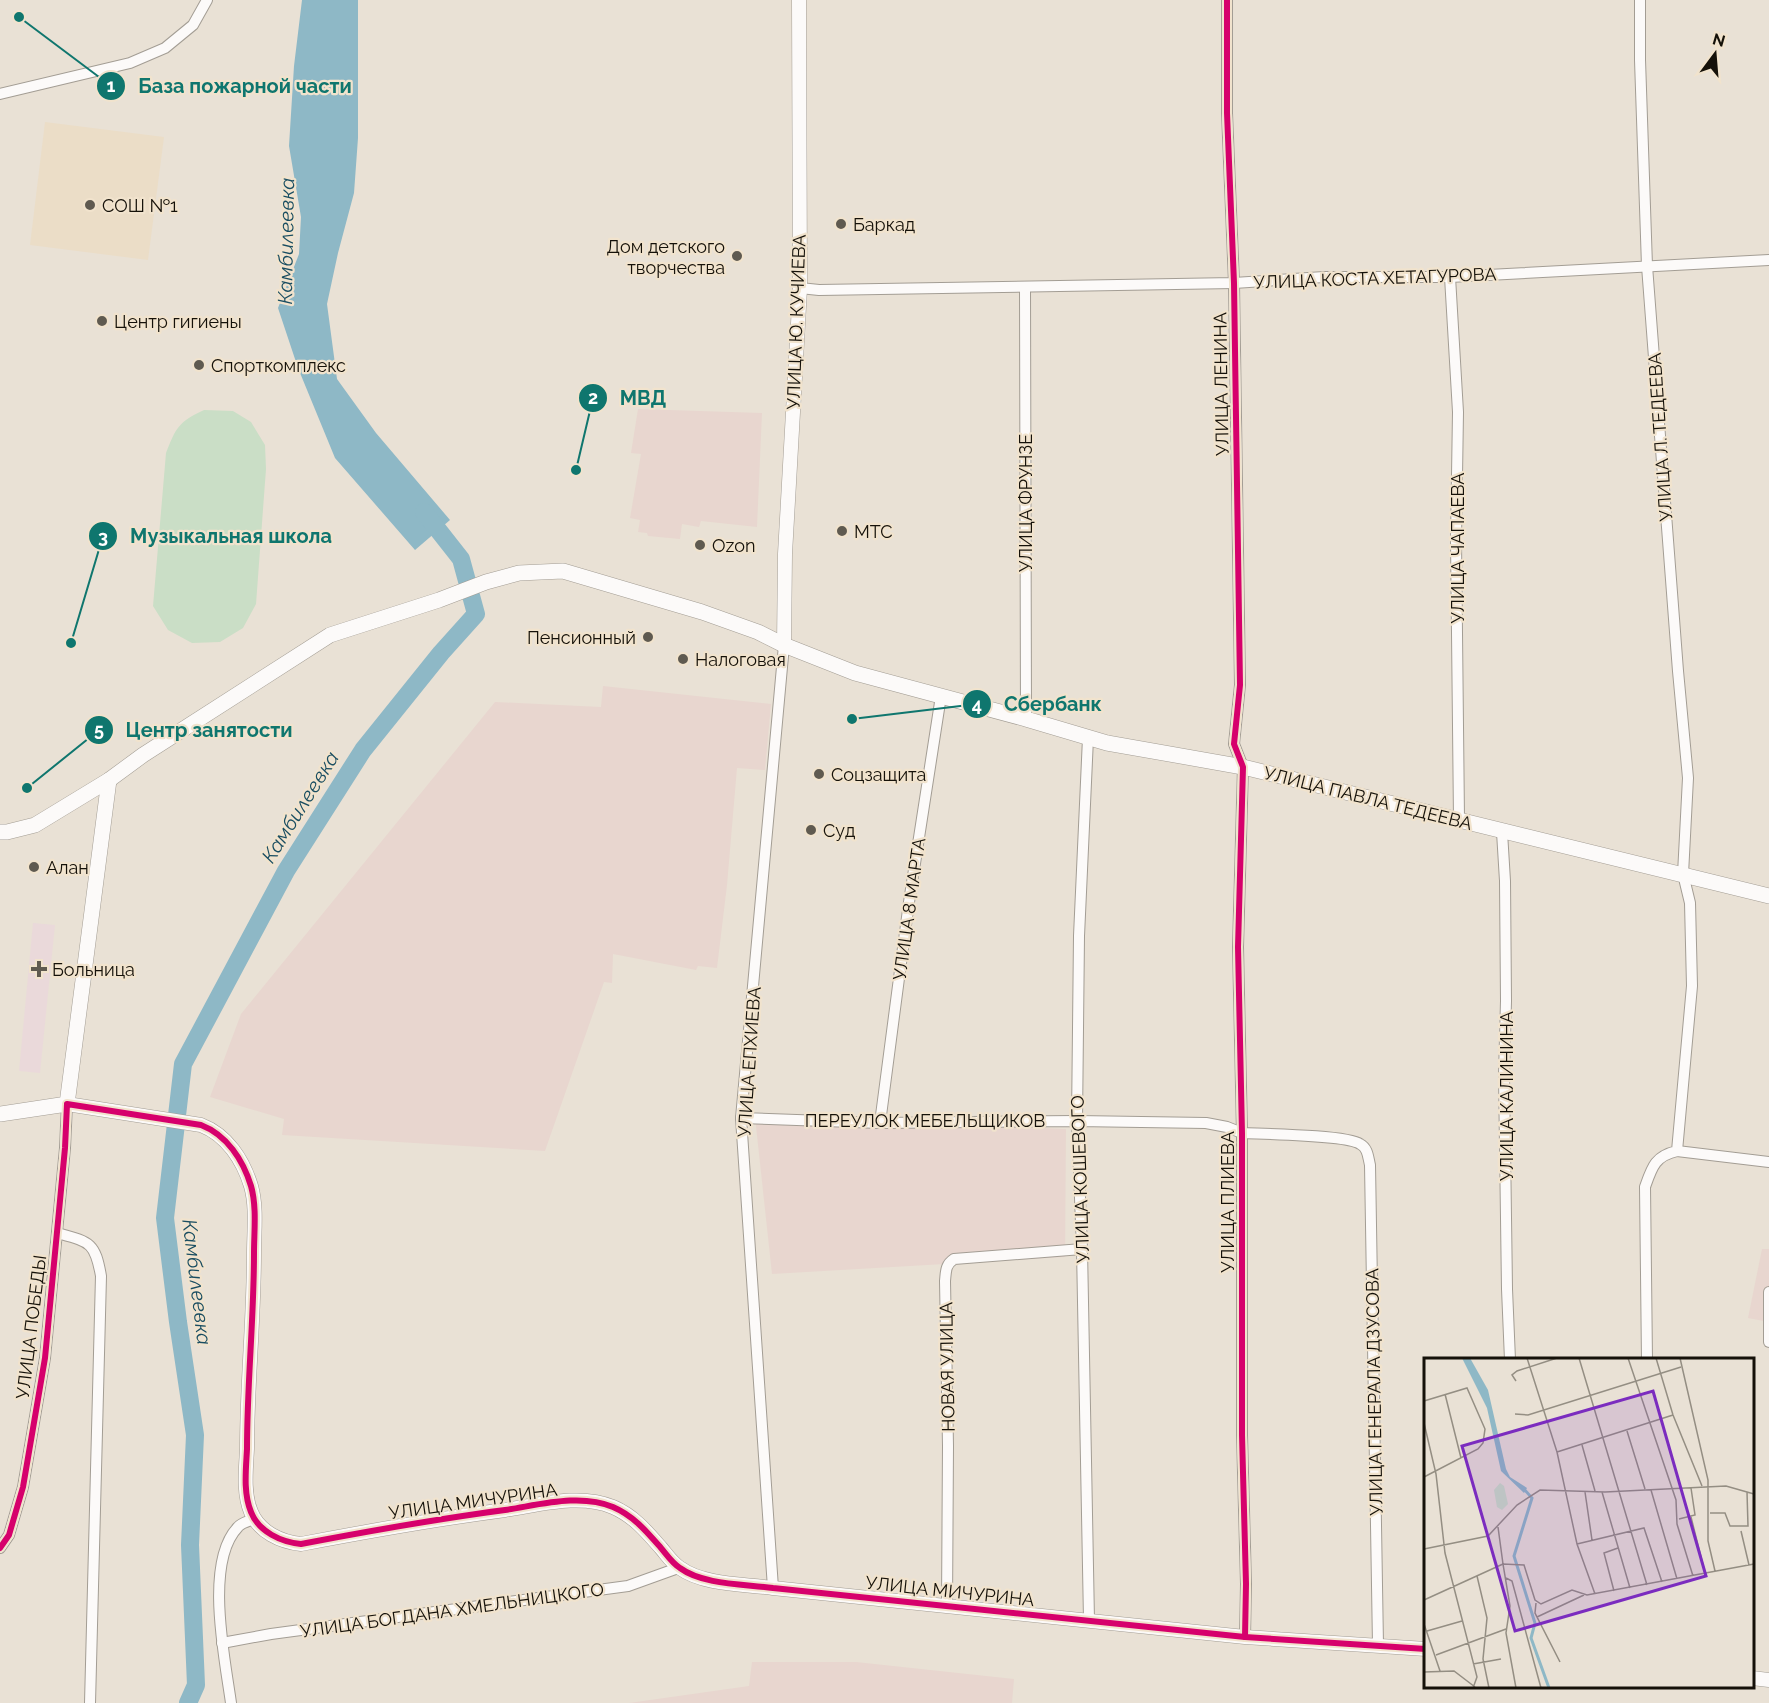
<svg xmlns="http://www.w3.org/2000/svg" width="1769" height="1703" viewBox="0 0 1769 1703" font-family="Raleway,sans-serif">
<rect width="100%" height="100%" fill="#e9e1d5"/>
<path fill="#ebddc7" d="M45 122 164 137 148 260 30 245Z"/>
<g fill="#e8d6cf">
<path d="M638 409 762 413 757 527 701 521 699 527 682 524 680 539 648 536 647 533 638 532 640 520 630 518 641 454 631 453Z"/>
<path d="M603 686 771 704 765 770 737 768 727 885 717 968 698 966 696 970 613 954 612 983 604 982 545 1151 282 1135 284 1119 210 1097 241 1014 495 702 601 707Z"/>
<path d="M755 1117 1066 1129 1065 1257 772 1274Z"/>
<path d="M1762 1249H1769V1322L1748 1318Z"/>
<path d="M752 1662H856L1014 1679 1012 1703H629L749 1686Z"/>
</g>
<path fill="#ead9da" d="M33 923 55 925 40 1073 19 1071Z"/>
<path fill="#cadec6" d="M204 410 233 411 251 422 265 445 266 469 256 604 243 628 220 642 192 643 168 630 153 606 166 453C176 428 178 422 204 410Z"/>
<path fill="#8eb8c6" d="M302 0H358V138L354 193 338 253 327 304 337 379 376 433 450 520 415 550 335 458 298 368 278 308 299 254 301 217 289 146 294 66Z"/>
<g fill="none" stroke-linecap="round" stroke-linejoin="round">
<path stroke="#8eb8c6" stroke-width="18" d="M188 1703 196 1685 190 1545 195 1435 178 1322 165 1218 183 1064 286 871 363 750 441 653 476 614 461 559 424 512"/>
<defs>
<g id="minor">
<path d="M1227 0V113L1234 283 1240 685 1234 744 1243 767 1238 947 1242 1133V1435L1246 1584 1245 1637"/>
<path d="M1640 0V60L1647 266 1678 671 1688 778 1683 874 1690 903 1692 986 1677 1151C1655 1156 1652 1167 1645 1187L1647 1360"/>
<path d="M0 94 130 63 165 48 193 25 207 0"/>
<path d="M1450 277 1458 412 1456 540 1459 819"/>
<path d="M800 288 819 290 1234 283 1324 277H1450L1769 260"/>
<path d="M1025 288 1026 719"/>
<path d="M1088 738 1079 936 1077 1121 1082 1249 1089 1620"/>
<path d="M1502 832 1505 881 1506 1001 1504 1075 1507 1289 1510 1360"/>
<path d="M741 1118 880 1123 1077 1121 1206 1123 1227 1127 1242 1133C1263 1134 1347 1135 1360 1144 1368 1148 1368 1157 1370 1165L1378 1645"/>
<path d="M880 1123 909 902 941 696"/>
<path d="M1677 1151 1769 1162"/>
<path d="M57 1233C90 1242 95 1242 101 1276L90 1703"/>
<path d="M1769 1292V1342"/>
<path d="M0 1548 9 1535 23 1487 45 1358 65 1148 67 1104"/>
<path d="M773 1588 741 1118 784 645"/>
<path d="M947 1606 948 1446 945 1281C946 1272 945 1265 954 1259L1082 1249"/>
<path d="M222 1643 271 1634 628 1586 678 1568"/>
<path d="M231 1703C225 1659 204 1562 238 1527 241 1523 249 1521 254 1519"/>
</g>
<g id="tertiary">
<path d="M784 645 785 554 800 288 799 0"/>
<path d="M67 1104 201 1125C227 1135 243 1160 251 1186 257 1207 254 1232 254 1253 254 1319 247 1383 247 1449 246 1469 243 1493 251 1512 259 1532 281 1542 301 1544 369 1531 437 1519 505 1510 539 1505 580 1493 613 1507 634 1516 647 1532 661 1548 667 1555 672 1563 680 1568 703 1585 745 1584 773 1588L1245 1637 1426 1649"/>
<path d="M1752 1678 1769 1680"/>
</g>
<g id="secondary">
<path d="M0 832H7L35 825 109 780 143 755 330 635 439 600 486 582 519 573 563 571 702 612 758 632 784 645 855 673 1026 719 1107 743 1243 767 1769 896"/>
<path d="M0 1114 67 1104 109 780"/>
</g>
</defs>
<use href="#minor" stroke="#a39d94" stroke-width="12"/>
<use href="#tertiary" stroke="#a39d94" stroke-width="15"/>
<use href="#secondary" stroke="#a39d94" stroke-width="16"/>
<use href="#minor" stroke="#fcfaf9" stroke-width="10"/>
<use href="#tertiary" stroke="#fcfaf9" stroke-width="14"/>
<use href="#secondary" stroke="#fcfaf9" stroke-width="15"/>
<defs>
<g id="cycleway">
<path d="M1227 0V113L1234 283 1240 685 1234 744 1243 767 1238 947 1242 1133V1435L1246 1584 1245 1637"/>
<path d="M0 1548 9 1535 23 1487 45 1358 65 1148 67 1104 201 1125C227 1135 243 1160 251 1186 257 1207 254 1232 254 1253 254 1319 247 1383 247 1449 246 1469 243 1493 251 1512 259 1532 281 1542 301 1544 369 1531 437 1519 505 1510 539 1505 580 1493 613 1507 634 1516 647 1532 661 1548 667 1555 672 1563 680 1568 703 1585 745 1584 773 1588L1245 1637 1426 1649"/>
</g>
</defs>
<use href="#cycleway" stroke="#f1e3cd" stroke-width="10"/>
<use href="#cycleway" stroke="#d6006c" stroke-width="6"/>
</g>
<g fill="#5f5a50" stroke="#f1e3cd" stroke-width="2">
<circle cx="90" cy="205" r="6"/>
<circle cx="841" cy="224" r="6"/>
<circle cx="737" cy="256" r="6"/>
<circle cx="102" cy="321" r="6"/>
<circle cx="199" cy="365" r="6"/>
<circle cx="842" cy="531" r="6"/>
<circle cx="700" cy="545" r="6"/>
<circle cx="648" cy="637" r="6"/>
<circle cx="683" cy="659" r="6"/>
<circle cx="819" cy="774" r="6"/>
<circle cx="811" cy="830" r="6"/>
<circle cx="34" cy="867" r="6"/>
<path d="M36 960h6v6h6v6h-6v6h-6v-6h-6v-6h6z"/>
</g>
<g text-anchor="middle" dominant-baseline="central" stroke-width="4.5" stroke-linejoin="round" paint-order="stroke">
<g font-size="18" fill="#151109" stroke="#f1e3cd" text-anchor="start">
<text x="102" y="205">СОШ №1</text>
<text x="853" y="224">Баркад</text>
<text x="725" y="246" text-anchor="end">Дом детского<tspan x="725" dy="21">творчества</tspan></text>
<text x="114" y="321">Центр гигиены</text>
<text x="211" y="365">Спорткомплекс</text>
<text x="854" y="531">МТС</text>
<text x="712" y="545">Ozon</text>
<text x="636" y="637" text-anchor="end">Пенсионный</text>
<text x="695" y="659">Налоговая</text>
<text x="831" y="774">Соцзащита</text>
<text x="823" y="830">Суд</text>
<text x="46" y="867">Алан</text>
<text x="52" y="969">Больница</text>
</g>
<g font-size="18" fill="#151109" stroke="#f1e3cd">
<text transform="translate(1375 278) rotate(-2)">УЛИЦА КОСТА ХЕТАГУРОВА</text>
<text transform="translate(796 322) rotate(-88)">УЛИЦА Ю. КУЧИЕВА</text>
<text transform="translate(1221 384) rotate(-91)">УЛИЦА ЛЕНИНА</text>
<text transform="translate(1660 437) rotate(-94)">УЛИЦА Л. ТЕДЕЕВА</text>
<text transform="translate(1025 503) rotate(-90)">УЛИЦА ФРУНЗЕ</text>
<text transform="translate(1457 548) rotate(-90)">УЛИЦА ЧАПАЕВА</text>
<text transform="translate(1368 798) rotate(14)">УЛИЦА ПАВЛА ТЕДЕЕВА</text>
<text transform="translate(909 909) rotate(-82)">УЛИЦА 8 МАРТА</text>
<text transform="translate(749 1062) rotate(-86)">УЛИЦА ЕПХИЕВА</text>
<text transform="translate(1506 1096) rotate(-90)">УЛИЦА КАЛИНИНА</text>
<text x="925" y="1120">ПЕРЕУЛОК МЕБЕЛЬЩИКОВ</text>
<text transform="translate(1080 1179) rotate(-92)">УЛИЦА КОШЕВОГО</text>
<text transform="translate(1227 1202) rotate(-90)">УЛИЦА ПЛИЕВА</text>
<text transform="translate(31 1327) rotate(-83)">УЛИЦА ПОБЕДЫ</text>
<text transform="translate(947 1367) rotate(-91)">НОВАЯ УЛИЦА</text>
<text transform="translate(1374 1392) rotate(-91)">УЛИЦА ГЕНЕРАЛА ДЗУСОВА</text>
<text transform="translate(473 1501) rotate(-8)">УЛИЦА МИЧУРИНА</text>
<text transform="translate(950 1591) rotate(6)">УЛИЦА МИЧУРИНА</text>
<text transform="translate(452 1610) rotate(-8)">УЛИЦА БОГДАНА ХМЕЛЬНИЦКОГО</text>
</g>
<g font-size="20" font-style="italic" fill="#194d61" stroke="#f1e3cd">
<text transform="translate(286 241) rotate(-89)">Камбилеевка</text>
<text transform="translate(300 807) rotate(-58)">Камбилеевка</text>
<text transform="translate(197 1282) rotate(83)">Камбилеевка</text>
</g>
</g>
<g transform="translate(1424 1358)">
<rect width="330" height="330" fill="#e9e1d5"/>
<path d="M76 125 80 128 84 146 78 152 73 149 70 132Z" fill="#cadec6"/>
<path d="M38 0H46L64 32 82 111 86 119 103 130 100 135 77 113 63 50Z" fill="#8eb8c6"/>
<path fill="none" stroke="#8eb8c6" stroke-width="3" d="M99 130 108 140 90 198 111 265 107 280 125 330"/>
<path fill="none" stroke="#948e83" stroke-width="1.5" d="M103 0 133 94 153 186 171 236M155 0 223 227M204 0 252 142 253 166 269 218M232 0 249 57 278 128M256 0 284 122V183L291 213M92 23 88 17 93 13 133 0M21 36 37 100M0 43 43 30 61 71 59 85 54 91 0 119M91 56 104 57 257 9M0 65 12 116 21 195 53 319 49 330M203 73 221 131M158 87 171 133M133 94 249 57M227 132 253 221M161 134 168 182M178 134 206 230M286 155H301L306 168H324L323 134M267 159 281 215M255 161 271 157 267 130M317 173 325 207M153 186 220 170 238 224M0 191 64 178 93 147 116 132 181 134 302 128 330 136M53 218 63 260 59 301 65 330M82 220 88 223 117 330M190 233 180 195 194 190M0 242 79 206 74 169M112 245 111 255 136 304M113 259 160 237M0 266 16 313M3 273 38 263M12 297 82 271M49 306 77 301M0 314 30 313 51 329M92 330 82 275 86 248 79 206 100 207 111 242 117 246 148 232 163 237 330 206"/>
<path fill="#7b2cbf" fill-opacity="0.15" stroke="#7b2cbf" stroke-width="3" d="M229 33 282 218 91 273 38 88Z"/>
<rect width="330" height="330" fill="none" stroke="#151109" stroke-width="3"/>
</g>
<path fill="none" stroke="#0f766e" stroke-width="2" d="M19 17L111 86M576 470L593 398M71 643L103 536M852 719L977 704M27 788L99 730"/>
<g fill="#0f766e" stroke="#f1e3cd" stroke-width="2">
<circle cx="19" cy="17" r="6"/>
<circle cx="576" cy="470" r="6"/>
<circle cx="71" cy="643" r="6"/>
<circle cx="852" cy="719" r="6"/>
<circle cx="27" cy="788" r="6"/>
<circle cx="111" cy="86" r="15"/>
<circle cx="593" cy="398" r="15"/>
<circle cx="103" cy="536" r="15"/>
<circle cx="977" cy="704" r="15"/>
<circle cx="99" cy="730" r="15"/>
</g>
<g font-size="18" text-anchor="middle" font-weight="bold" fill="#fff">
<text x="111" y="92">1</text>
<text x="593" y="404">2</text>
<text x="103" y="543">3</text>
<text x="977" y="711">4</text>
<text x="99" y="736">5</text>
</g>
<g font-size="20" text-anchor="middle" font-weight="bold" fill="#0f766e" stroke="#f1e3cd" stroke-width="4.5" stroke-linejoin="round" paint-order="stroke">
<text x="245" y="93">База пожарной части</text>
<text x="643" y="405">МВД</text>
<text x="231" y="543">Музыкальная школа</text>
<text x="1053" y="711">Сбербанк</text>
<text x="209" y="737">Центр занятости</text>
</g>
<g transform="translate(1715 54) rotate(16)" stroke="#f1e3cd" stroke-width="4.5" paint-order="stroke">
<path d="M0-4.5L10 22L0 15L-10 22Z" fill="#151109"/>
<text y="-9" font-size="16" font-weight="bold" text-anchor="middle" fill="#151109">N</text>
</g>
</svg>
